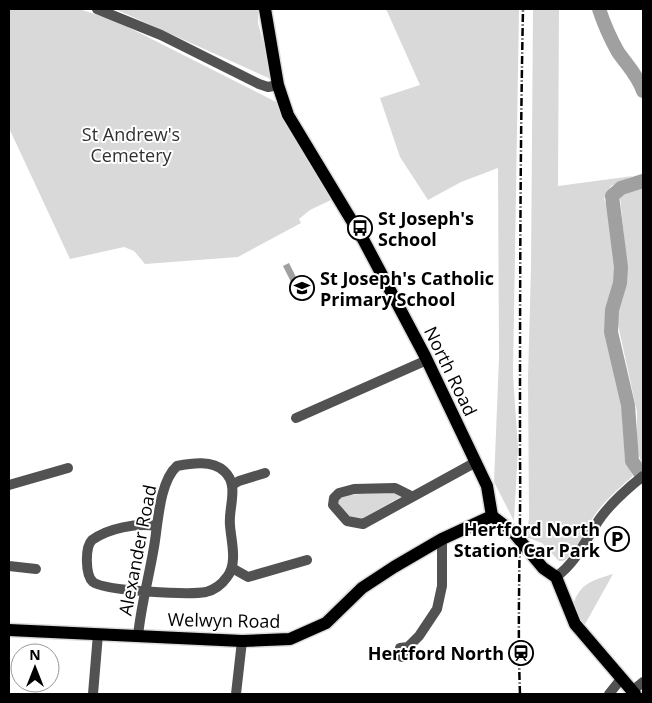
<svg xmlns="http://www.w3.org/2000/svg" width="652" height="703" viewBox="0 0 652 703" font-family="'Open Sans',sans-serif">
<rect width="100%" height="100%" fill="#fff"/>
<g fill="#d9d9d9">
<path d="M9 9H79L116 21 278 103 333 199 310 210 299 219 301 223 238 257 145 264 134 251 124 247 70 259 9 128Z"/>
<path d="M115 9H258V23L273 80Z"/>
<path d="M386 9H519L513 375 518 448 514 521 494 482 499 358 498 168 461 182 428 200 400 157 380 98 420 85Z"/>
<path d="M533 9H559L558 186 633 176 611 186 604 199 610 215 616 270 607 310V335L620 384 625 460 633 476C618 489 603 502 592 519 583 532 577 554 563 561H559L542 543 526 537 529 518 528 377 531 268Z"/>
<path d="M643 185V466L637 451V412L615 311 624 277 625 247 620 197 623 194Z"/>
<path d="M397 492 402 496 360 520 347 516 338 507 337 500 343 495Z"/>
<path d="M613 574 584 626 573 605C580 583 593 580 613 574Z"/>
</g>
<path fill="#a0a0a0" d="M289 263 297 279 291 282 283 266Z"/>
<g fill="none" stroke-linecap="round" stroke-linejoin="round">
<g stroke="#a0a0a0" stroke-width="14">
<path d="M599 9C604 24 610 38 618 52 627 65 638 76 643 91"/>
<path d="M643 181 621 188 612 196 621 267 620 283 612 310 611 332 628 405 632 461 643 477"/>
</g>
<defs>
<g id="major">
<path d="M265 9 278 85 288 115 364 241 425 356 487 486 492 516"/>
<path d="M492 516 513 532 543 568 556 577 575 624 635 694"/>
<path d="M9 630 242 641 290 639 326 623 362 588 394 567 442 539 492 516"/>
</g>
</defs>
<use href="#major" stroke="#dbdbdb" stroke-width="15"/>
<g stroke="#525252" stroke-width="10">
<path d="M97 9 161 35 259 84 268 87 278 85"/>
<path d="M296 418 427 360"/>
<path d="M9 485 68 468"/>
<path d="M232 485 239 481 265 473"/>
<path d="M411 496 395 488 354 489 339 493 334 498 333 505 347 521 363 524 476 462"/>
<path d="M9 566 36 569"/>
<path d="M232 568 248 577 307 560"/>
<path d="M556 577C578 561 586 538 601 517 613 501 628 488 643 476"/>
<path d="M138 636C141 605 149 577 154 547 158 525 159 482 177 466 192 463 212 460 224 471 240 485 228 508 230 525 231 541 238 563 227 577 222 584 214 590 206 592 190 595 104 591 93 582 85 575 85 547 92 540 109 528 136 523 156 526"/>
<path d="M408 647 410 654 402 657 399 653 400 648 408 647 419 636 437 609 442 586V539"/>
<path d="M632 691 643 682"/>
<path d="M93 694 98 634"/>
<path d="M236 694 242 641"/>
<path d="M609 694 621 679"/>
</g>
<use href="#major" stroke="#000" stroke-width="12"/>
<path stroke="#000" stroke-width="2.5" stroke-dasharray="8 2.5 1 2.5" stroke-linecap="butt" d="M520 694C517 615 521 535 520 456 520 307 520 158 523 9"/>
</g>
<defs>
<symbol id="bus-ring" viewBox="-11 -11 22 22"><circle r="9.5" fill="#fff" stroke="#000" stroke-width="1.5"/><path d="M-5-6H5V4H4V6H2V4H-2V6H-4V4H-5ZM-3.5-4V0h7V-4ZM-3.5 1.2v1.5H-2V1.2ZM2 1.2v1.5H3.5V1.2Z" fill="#000"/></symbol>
<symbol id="school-ring" viewBox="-11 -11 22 22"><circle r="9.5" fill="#fff" stroke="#000" stroke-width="1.5"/><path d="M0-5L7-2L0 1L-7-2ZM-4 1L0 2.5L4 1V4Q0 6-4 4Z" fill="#000"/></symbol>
<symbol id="parking-ring" viewBox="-11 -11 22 22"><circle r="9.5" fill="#fff" stroke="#000" stroke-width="1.5"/><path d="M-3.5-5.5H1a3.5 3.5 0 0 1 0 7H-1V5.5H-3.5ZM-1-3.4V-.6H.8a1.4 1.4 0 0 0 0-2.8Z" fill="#000"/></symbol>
<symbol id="station-ring" viewBox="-11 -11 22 22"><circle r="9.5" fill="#fff" stroke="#000" stroke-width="1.5"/><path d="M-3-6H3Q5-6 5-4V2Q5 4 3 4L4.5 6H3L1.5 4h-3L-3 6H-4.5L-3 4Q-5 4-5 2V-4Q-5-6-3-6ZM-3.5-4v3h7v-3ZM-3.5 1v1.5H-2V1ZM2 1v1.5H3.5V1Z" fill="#000"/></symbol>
</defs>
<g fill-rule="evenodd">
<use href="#bus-ring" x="346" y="214" width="28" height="28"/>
<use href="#school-ring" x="288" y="274" width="28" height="28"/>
<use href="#parking-ring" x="603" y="525" width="28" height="28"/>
<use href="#station-ring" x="507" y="639" width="28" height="28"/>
</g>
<g text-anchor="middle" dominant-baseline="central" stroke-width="4" stroke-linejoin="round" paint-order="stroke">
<g font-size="18" fill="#303030" stroke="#fff">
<text x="131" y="134">St Andrew's<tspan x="131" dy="21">Cemetery</tspan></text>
</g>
<g font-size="18" font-weight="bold" fill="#000" stroke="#fff" text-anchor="start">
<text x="378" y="218">St Joseph's<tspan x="378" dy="21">School</tspan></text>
<text x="320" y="278">St Joseph's Catholic<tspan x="320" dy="21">Primary School</tspan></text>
<text x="600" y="529" text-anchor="end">Hertford North<tspan x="600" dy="21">Station Car Park</tspan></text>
<text x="504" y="653" text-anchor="end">Hertford North</text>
</g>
<g font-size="18" fill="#000" stroke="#fff">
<text transform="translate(451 371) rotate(64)">North Road</text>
<text transform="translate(137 550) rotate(-79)">Alexander Road</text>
<text transform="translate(224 620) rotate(1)">Welwyn Road</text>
</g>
</g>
<rect width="652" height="703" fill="none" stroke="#000000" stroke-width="20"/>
<g transform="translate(35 668)"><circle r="24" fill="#ffffff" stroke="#999999"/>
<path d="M0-4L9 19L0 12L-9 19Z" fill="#000000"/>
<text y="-8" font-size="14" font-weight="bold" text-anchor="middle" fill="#000000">N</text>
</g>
</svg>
